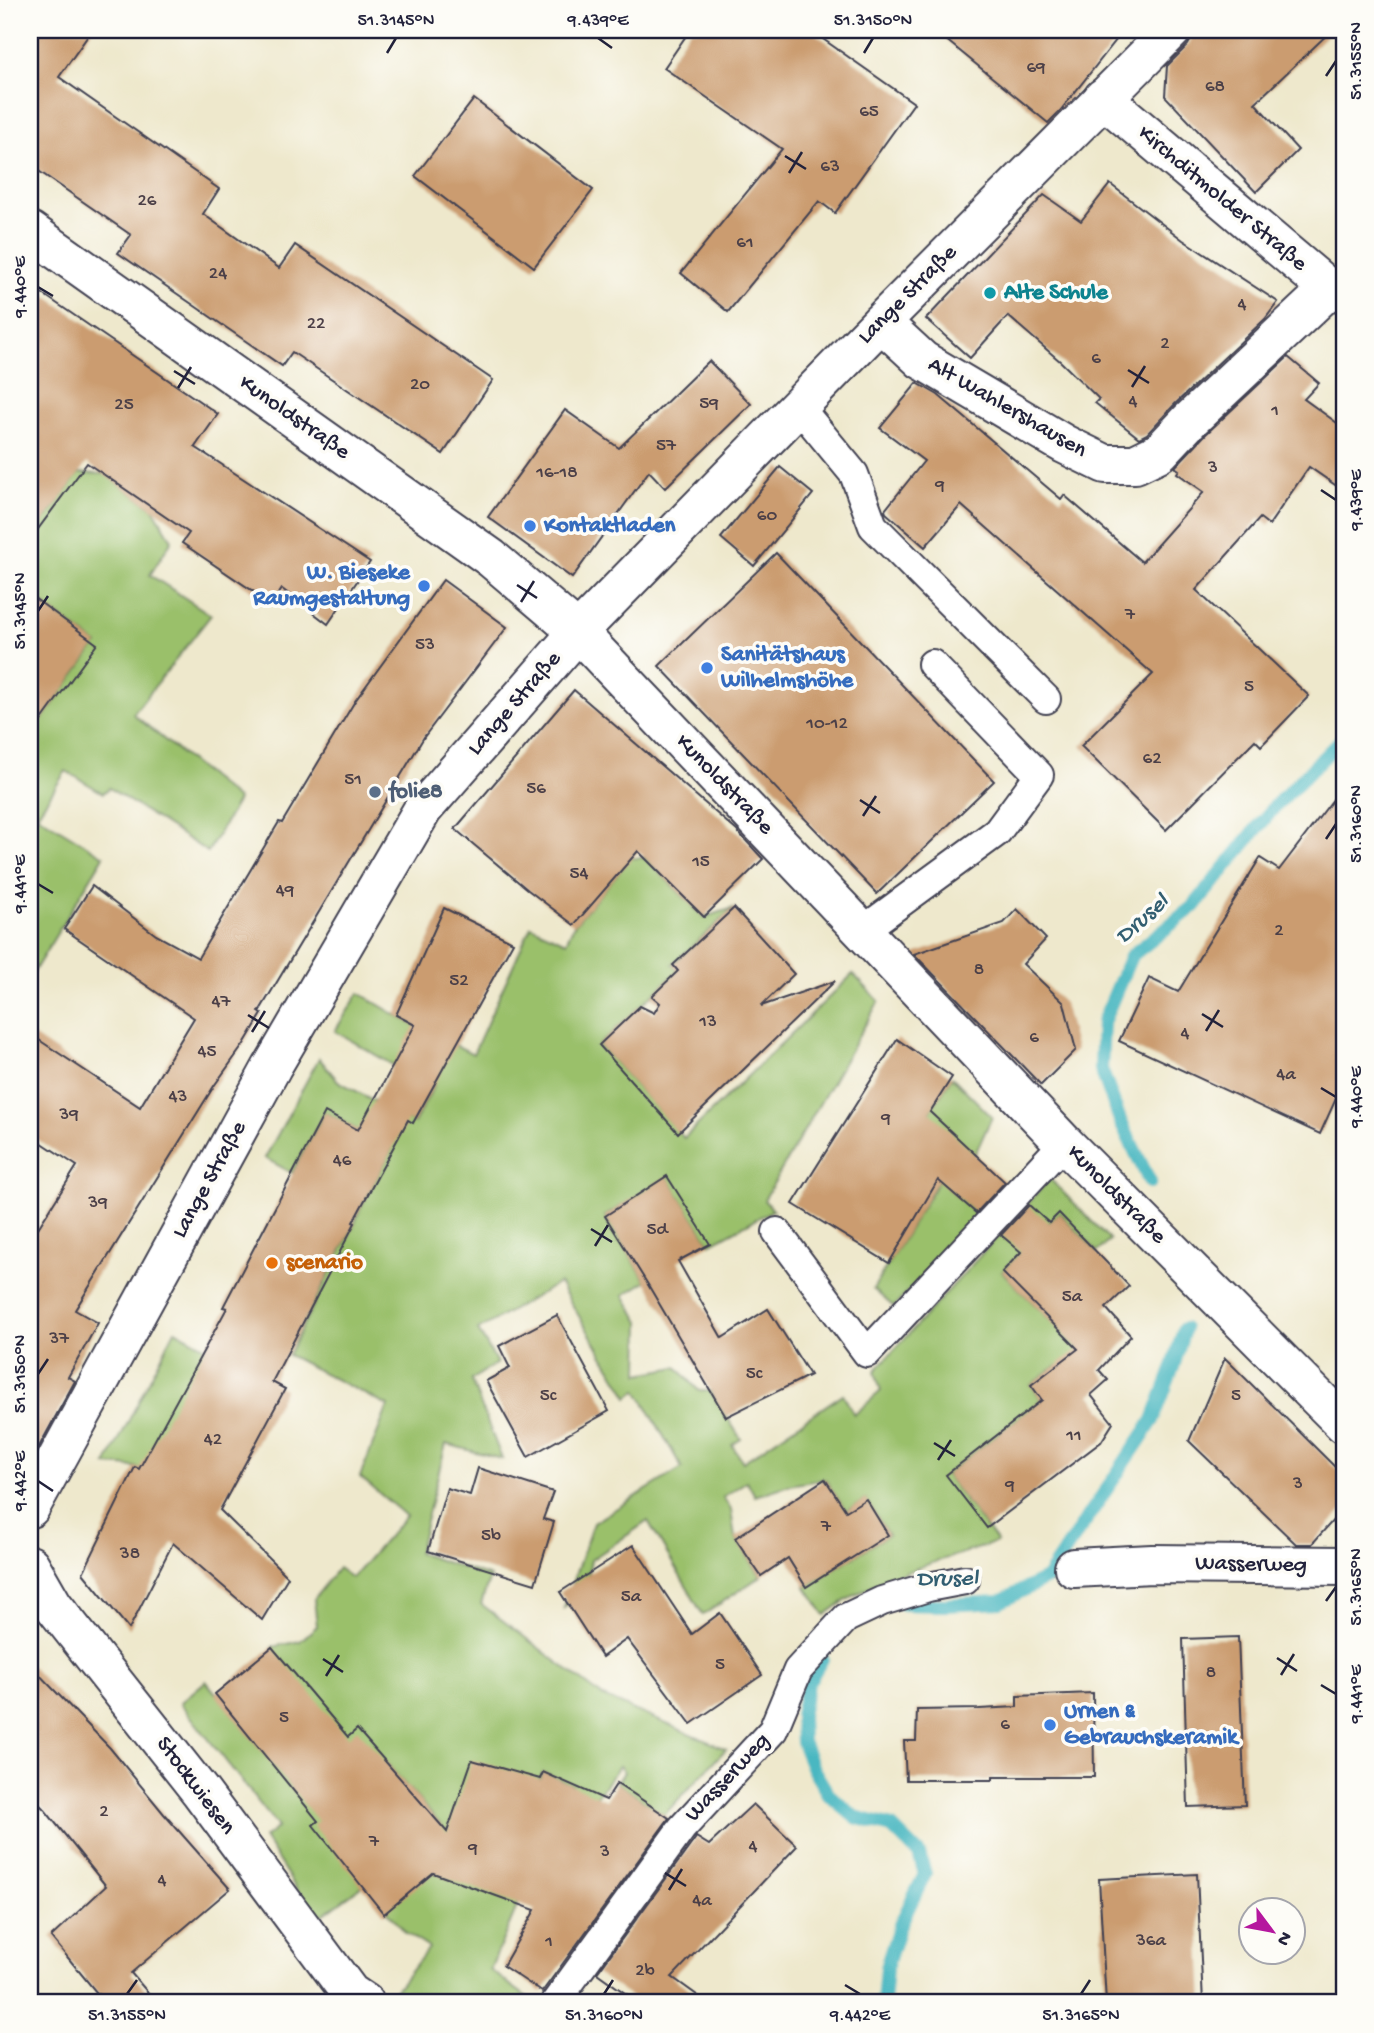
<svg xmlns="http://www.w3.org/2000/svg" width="1374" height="2033" viewBox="0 0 1374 2033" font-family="'Gochi Hand',sans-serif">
<rect width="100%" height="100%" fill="#fdfcf7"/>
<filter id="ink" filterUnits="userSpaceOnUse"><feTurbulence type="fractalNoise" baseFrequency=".0143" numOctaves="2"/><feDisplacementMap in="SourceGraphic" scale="14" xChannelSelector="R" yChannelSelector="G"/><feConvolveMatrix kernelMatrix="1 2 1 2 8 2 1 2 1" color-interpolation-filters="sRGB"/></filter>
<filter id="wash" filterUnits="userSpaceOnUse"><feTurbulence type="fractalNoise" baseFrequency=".00686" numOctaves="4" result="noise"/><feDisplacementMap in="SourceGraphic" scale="28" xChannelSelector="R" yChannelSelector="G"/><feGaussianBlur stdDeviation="1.57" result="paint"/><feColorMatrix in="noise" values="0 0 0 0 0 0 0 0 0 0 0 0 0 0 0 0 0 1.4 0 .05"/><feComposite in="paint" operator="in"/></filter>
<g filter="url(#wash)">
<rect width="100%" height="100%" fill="#eee8cc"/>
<g fill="#9ac06b" stroke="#5e7153" stroke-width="2">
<path d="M79 473 104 474 153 508 172 540 150 575 211 615 133 714 238 800 208 852 109 788 103 793 66 771 37 815 104 856 30 978V736L97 644 30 595V540Z"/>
<path d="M631 858H645L704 917 734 908 673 964 678 971 599 1045 684 1138 853 974 879 1001 764 1200 773 1210 710 1244 667 1177 605 1216 646 1281 624 1295 640 1322 639 1374 677 1367 699 1391H710L741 1439 732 1445 743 1462 843 1394 854 1415 881 1391 875 1371 1050 1179 1110 1240 1097 1252 1059 1213 1002 1272 1093 1363 1056 1366 1031 1385 1042 1400 946 1475 997 1542C939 1562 874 1576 825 1615L806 1587 888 1535 866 1500 846 1511 825 1479 789 1485 755 1496 747 1481 723 1497 731 1510 735 1538 761 1576 703 1615 648 1521 591 1560 585 1593 564 1608 593 1523 682 1468 637 1390 628 1397 559 1283 478 1330 497 1363 471 1380 502 1459 446 1444 418 1553 490 1577 481 1604 603 1697 726 1749 664 1815 617 1783 624 1772 619 1766 584 1814 572 1785 543 1772 521 1825 540 1852 490 1970 535 2003H411L393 1993 429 1948 406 1933 387 1911 441 1825 387 1764 362 1886 316 1920 264 1838 278 1827 180 1703 206 1681 293 1789 272 1647 300 1641 317 1626 314 1599 338 1568 352 1578 406 1516 360 1477 388 1406 288 1355 355 1223 360 1209 392 1149 325 1112 292 1173 265 1158 319 1058 338 1081 414 1123 434 1086 393 1065 335 1031 359 993 396 1015 473 1054 531 926 566 942 574 925Z"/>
<path d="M952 1077 992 1117 975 1154 947 1187 979 1215 894 1307 873 1289 937 1183 899 1160Z"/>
<path d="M175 1330 206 1347 170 1485 135 1467 106 1465Z"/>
</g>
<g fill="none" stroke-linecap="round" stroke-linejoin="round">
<g stroke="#49b7c1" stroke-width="14">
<path d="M1150 1182 1120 1120 1101 1069 1103 1022 1131 956 1194 906 1275 806 1344 737"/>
<path d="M903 1604 944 1605 1000 1602 1047 1578 1153 1420 1173 1367 1184 1329"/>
<path d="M822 1659 807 1684 801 1716 802 1742 813 1769 828 1794 855 1817 892 1827 919 1854 925 1874 899 1927 886 1968 883 2003"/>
</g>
</g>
<g id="blocks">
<g fill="#cb9c6f">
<path d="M30 30H92L59 77 219 189 203 214 279 268 295 245 493 380 443 454 292 352 282 366 118 253 131 235 30 165Z"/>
<path d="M690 30H810L914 103 835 213 819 201 728 312 681 273 782 149 664 68Z"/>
<path d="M934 30H1124L1060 111 1048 123Z"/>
<path d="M1193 30H1332L1255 103 1298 150 1256 192 1165 96 1167 66 1188 45 1193 36Z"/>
<path d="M474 99 593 190 534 267 415 176Z"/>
<path d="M1110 184 1183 240 1278 302 1265 319 1175 404 1147 434 1139 438 1095 403 1099 399 1061 362 1008 316 970 358 926 319 1044 195 1081 221Z"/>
<path d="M30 285 218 414 195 447 370 562 328 624 282 589 272 604 182 543 189 533 87 463 30 540Z"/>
<path d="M1288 357 1319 383 1304 399 1344 428V491L1309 467 1269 525 1260 518 1196 590 1309 696 1261 746 1255 740 1166 830 1081 746 1153 674 961 505 925 547 886 513 885 510 924 461 880 428 917 383 938 395 1061 499 1064 495 1142 562 1204 492 1177 473 1179 470 1175 467 1205 435Z"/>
<path d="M709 361 751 404 665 488 649 471 572 578 488 517 565 410 619 448Z"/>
<path d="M780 467 813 494 754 566 721 538Z"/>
<path d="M776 553 994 781 877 894 659 666Z"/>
<path d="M443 580 507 627 424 737 259 1012 262 1014 244 1044 214 1086 75 1310 98 1323 68 1377 75 1381 30 1463V1241L77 1166 30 1135V1034L140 1107 194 1018 64 929 92 886 156 935 198 958 279 822 282 823 355 701Z"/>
<path d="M30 595 97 644 30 736Z"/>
<path d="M574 690 737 831 763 859 704 917 638 851 574 925 528 890 455 829Z"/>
<path d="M1344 785V1081L1320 1134 1119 1041 1149 978 1178 992 1260 858 1279 870Z"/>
<path d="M444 908 513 942 413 1123 408 1120 353 1222 355 1223 272 1382 285 1389 220 1510 288 1577 262 1620 173 1543 129 1629 83 1573 135 1467 139 1469 227 1308 223 1307 325 1112 358 1130 415 1025 396 1015Z"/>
<path d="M734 908 794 974 761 1006 835 981 678 1133 599 1045 640 1006 654 1013 660 1003 652 996 678 971 673 965Z"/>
<path d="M1017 909 1046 939 1023 964 1064 1003 1076 1050 1041 1085 914 954 1004 923Z"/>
<path d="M897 1039 952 1077 930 1112 1005 1182 976 1213 938 1180 889 1263 793 1204Z"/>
<path d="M667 1176 710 1244 678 1261 722 1338 768 1309 810 1375 726 1417 647 1283 605 1216Z"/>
<path d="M1029 1205 1049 1223 1059 1213 1129 1286 1106 1308 1131 1336 1099 1370 1108 1380 1091 1395 1113 1423 1101 1442 987 1528 946 1475 1042 1400 1031 1385 1078 1349 1002 1272 1021 1252 1001 1235Z"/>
<path d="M557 1315 609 1411 528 1457 486 1381 510 1368 499 1346Z"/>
<path d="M1225 1358 1344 1476V1508L1312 1544H1296L1189 1441Z"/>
<path d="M478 1468 553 1492 543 1519 554 1522 535 1584 428 1551 447 1488 470 1495Z"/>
<path d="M825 1479 846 1511 866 1499 888 1535 806 1587 788 1558 761 1576 735 1538Z"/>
<path d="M633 1545 692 1634 720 1613 762 1675 691 1724 627 1639 602 1657 560 1592Z"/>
<path d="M1238 1637 1245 1805 1188 1807 1183 1639Z"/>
<path d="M272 1647 348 1737 357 1729 447 1832 472 1760 540 1779 543 1772 606 1800 617 1783 669 1818 542 1992 503 1966 535 1910 433 1873 384 1914 313 1825 318 1821 215 1694Z"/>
<path d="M30 1665 110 1748 164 1814 230 1889 131 1973 157 2003H105L51 1937 106 1886 45 1810 30 1795Z"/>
<path d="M1093 1693 1094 1777H993V1780H906L904 1741H916L917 1710 979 1709 1017 1707V1696Z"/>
<path d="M753 1804 797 1846 672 1977 708 2003H639L597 1973 695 1839 696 1837 709 1845Z"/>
<path d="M1197 1874 1203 2003H1106L1099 1879Z"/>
</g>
</g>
</g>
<g filter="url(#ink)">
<use href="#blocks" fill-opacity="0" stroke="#414051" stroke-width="2"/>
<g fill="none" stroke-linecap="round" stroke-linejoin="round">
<defs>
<g id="lane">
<path d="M798 406 854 474 873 526 1046 699"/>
<path d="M862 931 997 832 1039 775 932 664"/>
<path d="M777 1232 867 1353 1064 1143"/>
<path d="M555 2003 682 1828 773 1730 798 1670 846 1618 882 1601 928 1587 965 1580"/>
</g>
<g id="street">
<path d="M1103 98 1329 289 1344 292"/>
<path d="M30 231 491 558 578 632 1064 1143 1344 1424"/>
<path d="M881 322 922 360 1064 444 1105 464H1135L1160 452 1190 420 1329 289"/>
<path d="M30 1508 272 1067 423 809 578 632 881 322 1172 30"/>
<path d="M30 1565 53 1605 200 1791 350 1993 365 2003"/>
<path d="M1074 1568 1152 1564 1344 1566"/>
</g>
</defs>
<use href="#lane" stroke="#414051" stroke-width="32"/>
<use href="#street" stroke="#414051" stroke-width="42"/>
<use href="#lane" stroke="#fff" stroke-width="28"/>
<use href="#street" stroke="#fff" stroke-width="38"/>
</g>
</g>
<path fill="none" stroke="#22223b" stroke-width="2.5" d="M598 38 612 48M387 53 396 38M864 53 873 38M1326 76 1336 61M785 156 806 169M789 173 802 152M38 287 53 296M1128 370 1149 383M174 371 195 384M1132 387 1145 366M178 388 191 367M1321 490 1336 500M517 585 537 598M521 602 534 581M38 611 48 596M860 800 880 813M863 816 876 796M1326 839 1336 824M38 884 53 893M1202 1014 1223 1027M248 1015 269 1028M1206 1031 1219 1010M252 1032 265 1011M1321 1088 1336 1097M591 1229 612 1242M595 1246 608 1225M38 1374 48 1359M934 1443 955 1456M938 1460 951 1440M38 1481 53 1491M1326 1601 1336 1587M1277 1658 1297 1671M323 1659 343 1672M1281 1675 1294 1654M326 1676 339 1655M1321 1685 1336 1694M665 1873 686 1886M669 1890 682 1869M845 1985 860 1994M127 1994 137 1980M604 1994 613 1980M1081 1994 1090 1980"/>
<circle fill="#0f9aa8" stroke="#fdfcf7" stroke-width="2.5" cx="990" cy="293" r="7"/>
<g fill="#3f7fe0" stroke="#fdfcf7" stroke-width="2.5">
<circle cx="530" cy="526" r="7"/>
<circle cx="424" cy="586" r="7"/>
<circle cx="707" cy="668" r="7"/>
<circle cx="1050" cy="1725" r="7"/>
</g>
<circle fill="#5c6f8a" stroke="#fdfcf7" stroke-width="2.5" cx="375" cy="792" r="7"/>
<circle fill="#e8710a" stroke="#fdfcf7" stroke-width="2.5" cx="272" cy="1263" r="7"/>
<g text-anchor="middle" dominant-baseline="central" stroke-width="7" stroke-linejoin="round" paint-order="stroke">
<g font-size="19" fill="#4c4048">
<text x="1036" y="68">69</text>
<text x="1215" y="87">68</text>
<text x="869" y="112">65</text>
<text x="830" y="167">63</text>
<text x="147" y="201">26</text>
<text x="745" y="243">61</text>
<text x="218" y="274">24</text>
<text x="1242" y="305">4</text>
<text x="316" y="324">22</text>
<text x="1165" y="344">2</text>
<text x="1096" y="359">6</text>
<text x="420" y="385">20</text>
<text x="1133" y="402">4</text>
<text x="709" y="404">59</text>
<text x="124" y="405">25</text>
<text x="1275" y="411">1</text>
<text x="666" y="446">57</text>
<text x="1213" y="468">3</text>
<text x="557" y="473">16-18</text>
<text x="940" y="486">9</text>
<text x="767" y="516">60</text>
<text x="1130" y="615">7</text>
<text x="425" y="645">53</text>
<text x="1249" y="687">5</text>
<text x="827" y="724">10-12</text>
<text x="1152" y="759">62</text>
<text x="353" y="780">51</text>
<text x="536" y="789">56</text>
<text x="701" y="862">15</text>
<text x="579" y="874">54</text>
<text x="285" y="891">49</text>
<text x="1279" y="931">2</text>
<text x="979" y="970">8</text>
<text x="459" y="981">52</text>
<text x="221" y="1002">47</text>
<text x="708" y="1022">13</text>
<text x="1185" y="1034">4</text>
<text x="1034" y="1038">6</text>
<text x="207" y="1052">45</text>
<text x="1286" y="1075">4a</text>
<text x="178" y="1097">43</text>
<text x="69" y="1115">39</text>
<text x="886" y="1119">9</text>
<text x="342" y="1161">46</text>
<text x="98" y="1203">39</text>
<text x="657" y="1230">5d</text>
<text x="1072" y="1297">5a</text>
<text x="59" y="1339">37</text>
<text x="754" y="1374">5c</text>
<text x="548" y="1396">5c</text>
<text x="1236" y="1396">5</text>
<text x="1074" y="1436">11</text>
<text x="213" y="1440">42</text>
<text x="1298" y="1484">3</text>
<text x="1010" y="1486">9</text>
<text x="826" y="1527">7</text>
<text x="491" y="1536">5b</text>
<text x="130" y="1554">38</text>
<text x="631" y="1597">5a</text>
<text x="720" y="1665">5</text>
<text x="1211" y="1673">8</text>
<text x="284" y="1718">5</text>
<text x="1005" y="1725">6</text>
<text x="104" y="1812">2</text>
<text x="374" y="1842">7</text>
<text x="753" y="1847">4</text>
<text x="473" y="1849">9</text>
<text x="605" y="1852">3</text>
<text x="162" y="1881">4</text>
<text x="702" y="1901">4a</text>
<text x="1151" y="1941">36a</text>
<text x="549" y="1942">1</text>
<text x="645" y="1971">2b</text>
</g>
<g font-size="23" fill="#22223b" stroke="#fdfcf7">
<text transform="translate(1222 199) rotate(40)">Kirchditmolder Straße</text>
<text transform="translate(908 295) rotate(-45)">Lange Straße</text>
<text transform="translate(1007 408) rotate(30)">Alt Wahlershausen</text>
<text transform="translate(294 418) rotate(35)">Kunoldstraße</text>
<text transform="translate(515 704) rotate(-49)">Lange Straße</text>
<text transform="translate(724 785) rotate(46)">Kunoldstraße</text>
<text transform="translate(210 1180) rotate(-61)">Lange Straße</text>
<text transform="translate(1116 1195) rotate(45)">Kunoldstraße</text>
<text transform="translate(1251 1565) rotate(1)">Wasserweg</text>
<text transform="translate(728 1778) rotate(-47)">Wasserweg</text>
<text transform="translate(195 1786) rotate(53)">Stockwiesen</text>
</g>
<g font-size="23" font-weight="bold" fill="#0d838f" stroke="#fdfcf7" text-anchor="start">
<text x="1004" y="293">Alte Schule</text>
</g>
<g font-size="23" font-weight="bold" fill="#366cbe" stroke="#fdfcf7" text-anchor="start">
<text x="544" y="526">Kontaktladen</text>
<text x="410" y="573" text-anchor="end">W. Bieseke<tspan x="410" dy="26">Raumgestaltung</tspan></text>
<text x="721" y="655">Sanitätshaus<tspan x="721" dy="26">Wilhelmshöhe</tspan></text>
<text x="1064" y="1712">Urnen &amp;<tspan x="1064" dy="26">Gebrauchskeramik</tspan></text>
</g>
<g font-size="23" font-weight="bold" fill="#4e5e75" stroke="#fdfcf7" text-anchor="start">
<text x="389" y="792">folie8</text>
</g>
<g font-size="23" font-weight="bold" fill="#c56008" stroke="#fdfcf7" text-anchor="start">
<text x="286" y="1263">scenario</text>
</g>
<g font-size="24" font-style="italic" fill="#325e71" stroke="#fdfcf7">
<text transform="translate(1143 920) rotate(-42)">Drusel</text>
<text transform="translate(947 1580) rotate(-1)">Drusel</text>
</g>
</g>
<rect width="1374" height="2033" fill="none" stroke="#fdfcf7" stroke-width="77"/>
<g transform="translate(1272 1931) rotate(122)"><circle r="33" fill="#fdfcf7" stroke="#a5a5ac" stroke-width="2"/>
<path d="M0-5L12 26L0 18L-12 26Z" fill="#b5179e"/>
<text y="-10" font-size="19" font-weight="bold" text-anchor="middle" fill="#22223b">N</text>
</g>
<rect x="38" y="38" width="1298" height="1956" fill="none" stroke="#22223b" stroke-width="2.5"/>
<g font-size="18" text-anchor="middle" fill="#22223b">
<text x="396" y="25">51.3145°N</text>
<text x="598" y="25">9.439°E</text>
<text x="873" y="25">51.3150°N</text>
<text transform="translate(1355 61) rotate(-90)" y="6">51.3155°N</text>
<text transform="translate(19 287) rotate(-90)" y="6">9.440°E</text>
<text transform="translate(1355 500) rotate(-90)" y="6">9.439°E</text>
<text transform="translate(19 611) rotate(-90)" y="6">51.3145°N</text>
<text transform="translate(1355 824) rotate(-90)" y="6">51.3160°N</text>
<text transform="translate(19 884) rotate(-90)" y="6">9.441°E</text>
<text transform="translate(1355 1097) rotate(-90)" y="6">9.440°E</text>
<text transform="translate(19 1374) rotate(-90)" y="6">51.3150°N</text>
<text transform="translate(19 1481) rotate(-90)" y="6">9.442°E</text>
<text transform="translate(1355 1587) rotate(-90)" y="6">51.3165°N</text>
<text transform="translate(1355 1694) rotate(-90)" y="6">9.441°E</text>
<text x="127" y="2020">51.3155°N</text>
<text x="604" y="2020">51.3160°N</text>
<text x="860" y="2020">9.442°E</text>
<text x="1081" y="2020">51.3165°N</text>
</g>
</svg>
